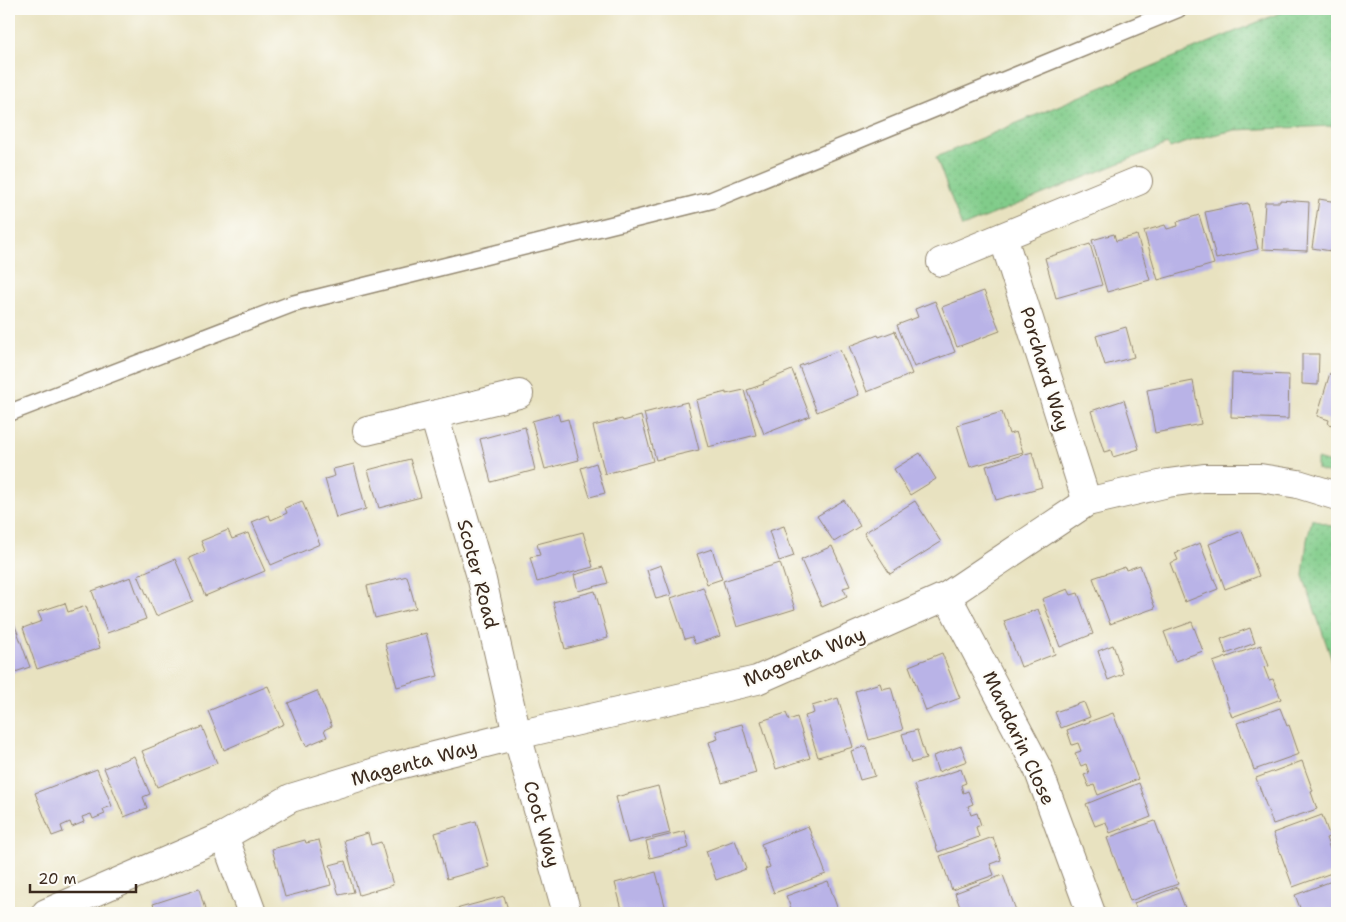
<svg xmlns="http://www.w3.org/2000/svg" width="1346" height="922" viewBox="0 0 1346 922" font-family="'Shantell Sans',sans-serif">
<defs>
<pattern id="grass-dots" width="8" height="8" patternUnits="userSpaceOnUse" patternTransform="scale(1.25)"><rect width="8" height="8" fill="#81cc8a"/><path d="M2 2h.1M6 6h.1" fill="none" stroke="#70af77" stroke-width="1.8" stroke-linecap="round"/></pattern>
</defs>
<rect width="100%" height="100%" fill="#fdfcf7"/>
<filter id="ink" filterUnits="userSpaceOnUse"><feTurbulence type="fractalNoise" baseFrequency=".02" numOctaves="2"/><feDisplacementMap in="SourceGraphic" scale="10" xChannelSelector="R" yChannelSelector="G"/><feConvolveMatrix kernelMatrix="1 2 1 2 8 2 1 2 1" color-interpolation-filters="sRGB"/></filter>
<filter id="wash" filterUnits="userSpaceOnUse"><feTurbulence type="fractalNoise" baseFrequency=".0096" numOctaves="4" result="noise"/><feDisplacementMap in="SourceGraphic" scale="20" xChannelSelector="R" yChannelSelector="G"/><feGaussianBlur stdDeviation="1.12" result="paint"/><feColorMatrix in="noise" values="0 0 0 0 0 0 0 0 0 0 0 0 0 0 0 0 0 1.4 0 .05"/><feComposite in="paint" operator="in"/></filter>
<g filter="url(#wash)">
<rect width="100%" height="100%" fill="#e8e2c0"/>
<g fill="url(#grass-dots)" stroke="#5e7b54">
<path d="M1289 9H1337V113L1333 126 1235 130 1200 138 1170 148 1167 144 962 227 936 157Z"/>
<path d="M1317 459 1337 465V476L1317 469Z"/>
<path d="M1312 519 1337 528V675L1303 576 1307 540Z"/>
</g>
<g id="blocks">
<g fill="#b9b3e7">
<path d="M1319 199 1337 202V252L1312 248Z"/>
<path d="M1280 200 1309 202 1307 251 1262 249 1265 202H1280Z"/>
<path d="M1248 203 1258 249 1216 259 1205 212Z"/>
<path d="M1199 215 1214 264 1158 280 1144 231 1165 225 1167 229 1178 226 1177 222Z"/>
<path d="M1114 234 1116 241 1137 235 1150 280 1107 292 1092 240Z"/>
<path d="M1090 244 1102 285 1056 298 1045 258Z"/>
<path d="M984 291 1000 331 957 347 942 307Z"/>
<path d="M935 301 955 352 914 367 897 325 918 317 915 309Z"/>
<path d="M1126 327 1134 357 1105 365 1096 336Z"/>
<path d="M895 331 912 374 867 392 849 346 878 335 879 337Z"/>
<path d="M840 350 859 395 817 412 799 366Z"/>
<path d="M1302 354H1319L1318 385 1302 384Z"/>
<path d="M792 370 810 416 764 434 747 390 764 384 763 382Z"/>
<path d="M1232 373 1289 375 1288 419 1231 417Z"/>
<path d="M1330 373 1337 375V426L1328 424 1329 420 1317 416Z"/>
<path d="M1193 381 1201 424 1155 433 1147 390Z"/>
<path d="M744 390 756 435 708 447 696 400 726 392V394Z"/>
<path d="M1124 400 1139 449 1113 457 1111 450 1104 452 1091 411Z"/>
<path d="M687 402 699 450 656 460 644 413Z"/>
<path d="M1002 412 1009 434 1016 432 1023 452 970 467 957 425Z"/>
<path d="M558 414 560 421 568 419 579 460 545 469 532 421Z"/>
<path d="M641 416 653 461 605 474 593 426 622 419 623 421Z"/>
<path d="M525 427 535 470 491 482 480 439Z"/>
<path d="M1032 452 1042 487 996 500 986 466Z"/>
<path d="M920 453 936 479 910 495 894 469Z"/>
<path d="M410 459 421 497 379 508 368 470Z"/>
<path d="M596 463 605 493 590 497 581 468Z"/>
<path d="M354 464 366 509 336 518 325 479 335 476 333 469Z"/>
<path d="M844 500 860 526 834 542 817 516Z"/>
<path d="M302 501 320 544 271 565 252 522 269 515 271 520 287 513 285 508Z"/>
<path d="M915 501 941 542 890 574 864 533Z"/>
<path d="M784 526 794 556 779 561 769 531Z"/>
<path d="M228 530 232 539 248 533 265 571 205 596 189 558 205 551 201 541Z"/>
<path d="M1242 531 1259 576 1225 589 1209 544Z"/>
<path d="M583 532 593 567 537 582 530 557 540 555 537 544Z"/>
<path d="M1200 543 1218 589 1185 602 1170 563 1178 560 1175 553Z"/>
<path d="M832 546 850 586 843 588 847 596 822 607 801 560Z"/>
<path d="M712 549 722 579 707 584 697 554Z"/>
<path d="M175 559 193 601 156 616 138 575Z"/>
<path d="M780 563 795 609 737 627 723 581Z"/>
<path d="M661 565 671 595 656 599 647 570Z"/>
<path d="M1140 565 1155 608 1110 624 1093 578 1125 567 1126 570Z"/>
<path d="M603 567 608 583 578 591 574 575Z"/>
<path d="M407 576 416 608 375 618 367 586Z"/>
<path d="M131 577 146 619 107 633 92 591Z"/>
<path d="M703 587 720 636 695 644 692 637 685 639 671 598Z"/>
<path d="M1068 589 1071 595 1078 593 1093 634 1060 647 1042 599Z"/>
<path d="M595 591 608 638 565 649 553 602Z"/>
<path d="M65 603 68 612 86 606 100 648 37 669 23 628 42 621 38 612Z"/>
<path d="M1038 609 1055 654 1021 667 1004 621Z"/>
<path d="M1192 622 1203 651 1175 661 1164 632Z"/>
<path d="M14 623 30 667 9 674V624Z"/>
<path d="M1250 628 1255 643 1226 654 1221 639Z"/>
<path d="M426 633 438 676 397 687 385 644Z"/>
<path d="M1113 645 1123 674 1108 680 1098 651Z"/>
<path d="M1261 645 1269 666 1264 667 1269 680 1273 679 1281 699 1232 717 1213 662Z"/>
<path d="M942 653 960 698 926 711 909 666Z"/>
<path d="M880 683 882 689 891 687 903 730 869 740 855 691Z"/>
<path d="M268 686 284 724 224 750 208 711Z"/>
<path d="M317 691 332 726 324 730 327 737 306 746 288 703Z"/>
<path d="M838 698 853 747 818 757 805 716 814 713 812 706Z"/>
<path d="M1084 702 1090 717 1061 728 1055 712Z"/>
<path d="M1280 708 1287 726 1289 725 1299 754 1254 770 1237 723Z"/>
<path d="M786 713 789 720 797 717 810 758 776 769 761 721Z"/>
<path d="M1113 713 1138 779 1098 795 1094 785 1089 787 1084 775 1089 773 1086 764 1081 766 1075 753 1081 751 1078 743 1072 745 1067 730Z"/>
<path d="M742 724 756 773 722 783 709 742 718 739 716 731Z"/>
<path d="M202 727 217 763 157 787 142 751Z"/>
<path d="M917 730 926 759 911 763 902 734Z"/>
<path d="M866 746 875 776 860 780 851 751Z"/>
<path d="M961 746 967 761 938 772 933 756Z"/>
<path d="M134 756 150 794 143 797 147 808 124 817 104 768Z"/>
<path d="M1302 761 1313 791 1311 792 1317 809 1273 824 1256 778Z"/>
<path d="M97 769 112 806 103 809 105 814 93 819 91 814 82 817 84 822 72 827 70 822 61 826 63 832 52 836 35 793Z"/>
<path d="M961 769 966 783 961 785 963 793 968 791 973 804 968 806 971 815 977 813 981 825 976 827 979 837 938 852 914 785Z"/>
<path d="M1139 783 1151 817 1110 833 1106 822 1095 826 1086 804Z"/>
<path d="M658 786 670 833 628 843 616 797Z"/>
<path d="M1322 815 1330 837 1326 838 1330 849 1334 848 1337 858V871L1293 887 1273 833Z"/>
<path d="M476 821 489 867 447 879 435 833Z"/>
<path d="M1155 821 1178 884 1130 901 1107 838Z"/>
<path d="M808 826 826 874 774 893 765 869 770 867 761 844Z"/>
<path d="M685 831 689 848 650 858 646 841Z"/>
<path d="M368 833 371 845 381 842 393 885 359 895 344 840Z"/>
<path d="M993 837 1001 860 990 864 994 875 952 890 940 856Z"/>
<path d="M305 840 306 843 319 840 331 885 285 897 272 849Z"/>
<path d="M735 840 746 869 716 880 706 851Z"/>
<path d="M345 861 354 892 339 895 330 865Z"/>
<path d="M656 872 667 913H623L615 883Z"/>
<path d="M1003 875 1017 913H962L955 893Z"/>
<path d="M1337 879V913H1302L1295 895Z"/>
<path d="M828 881 839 913H793L786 896Z"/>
<path d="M1177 887 1187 913H1138L1134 903Z"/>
<path d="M199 889 206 913H156L153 904Z"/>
<path d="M504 896 509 913H457L456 909Z"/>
</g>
</g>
</g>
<g filter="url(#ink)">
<use href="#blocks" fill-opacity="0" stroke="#92866f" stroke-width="1"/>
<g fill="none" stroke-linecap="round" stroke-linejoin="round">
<defs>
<path id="service" d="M9 413 292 304 712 200 1178 9"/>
<g id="minor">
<path d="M1003 237 1087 502"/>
<path d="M941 262 1138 181"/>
<path d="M434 415 482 580 517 735 567 913"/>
<path d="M367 431 519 394"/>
<path d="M947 596 1038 769 1091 913"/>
<path d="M224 836 252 913"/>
<path d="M46 913 224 836 291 798 395 766 517 735 757 680 947 596 1087 502 1168 483 1204 478H1260L1298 484 1337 496"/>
</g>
</defs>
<use href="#service" stroke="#92866f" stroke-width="19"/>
<use href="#minor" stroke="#92866f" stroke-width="30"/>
<use href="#service" stroke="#fff" stroke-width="16"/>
<use href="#minor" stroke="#fff" stroke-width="28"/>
</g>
</g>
<g text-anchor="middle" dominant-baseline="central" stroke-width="4.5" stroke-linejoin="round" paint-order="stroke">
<g font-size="19" fill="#3b2a1e" stroke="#fdfcf7">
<text transform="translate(1045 369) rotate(73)">Porchard Way</text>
<text transform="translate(478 574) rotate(75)">Scoter Road</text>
<text transform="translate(804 657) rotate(-22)">Magenta Way</text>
<text transform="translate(1019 738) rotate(65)">Mandarin Close</text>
<text transform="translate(414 763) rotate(-15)">Magenta Way</text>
<text transform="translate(542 824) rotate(74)">Coot Way</text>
</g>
</g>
<rect width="1346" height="922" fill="none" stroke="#fdfcf7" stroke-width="30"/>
<path d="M30 884v8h106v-8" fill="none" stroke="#3b2a1e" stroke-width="2.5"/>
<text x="38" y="884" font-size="15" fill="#3b2a1e" stroke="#fdfcf7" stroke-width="4" paint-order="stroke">20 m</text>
</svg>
